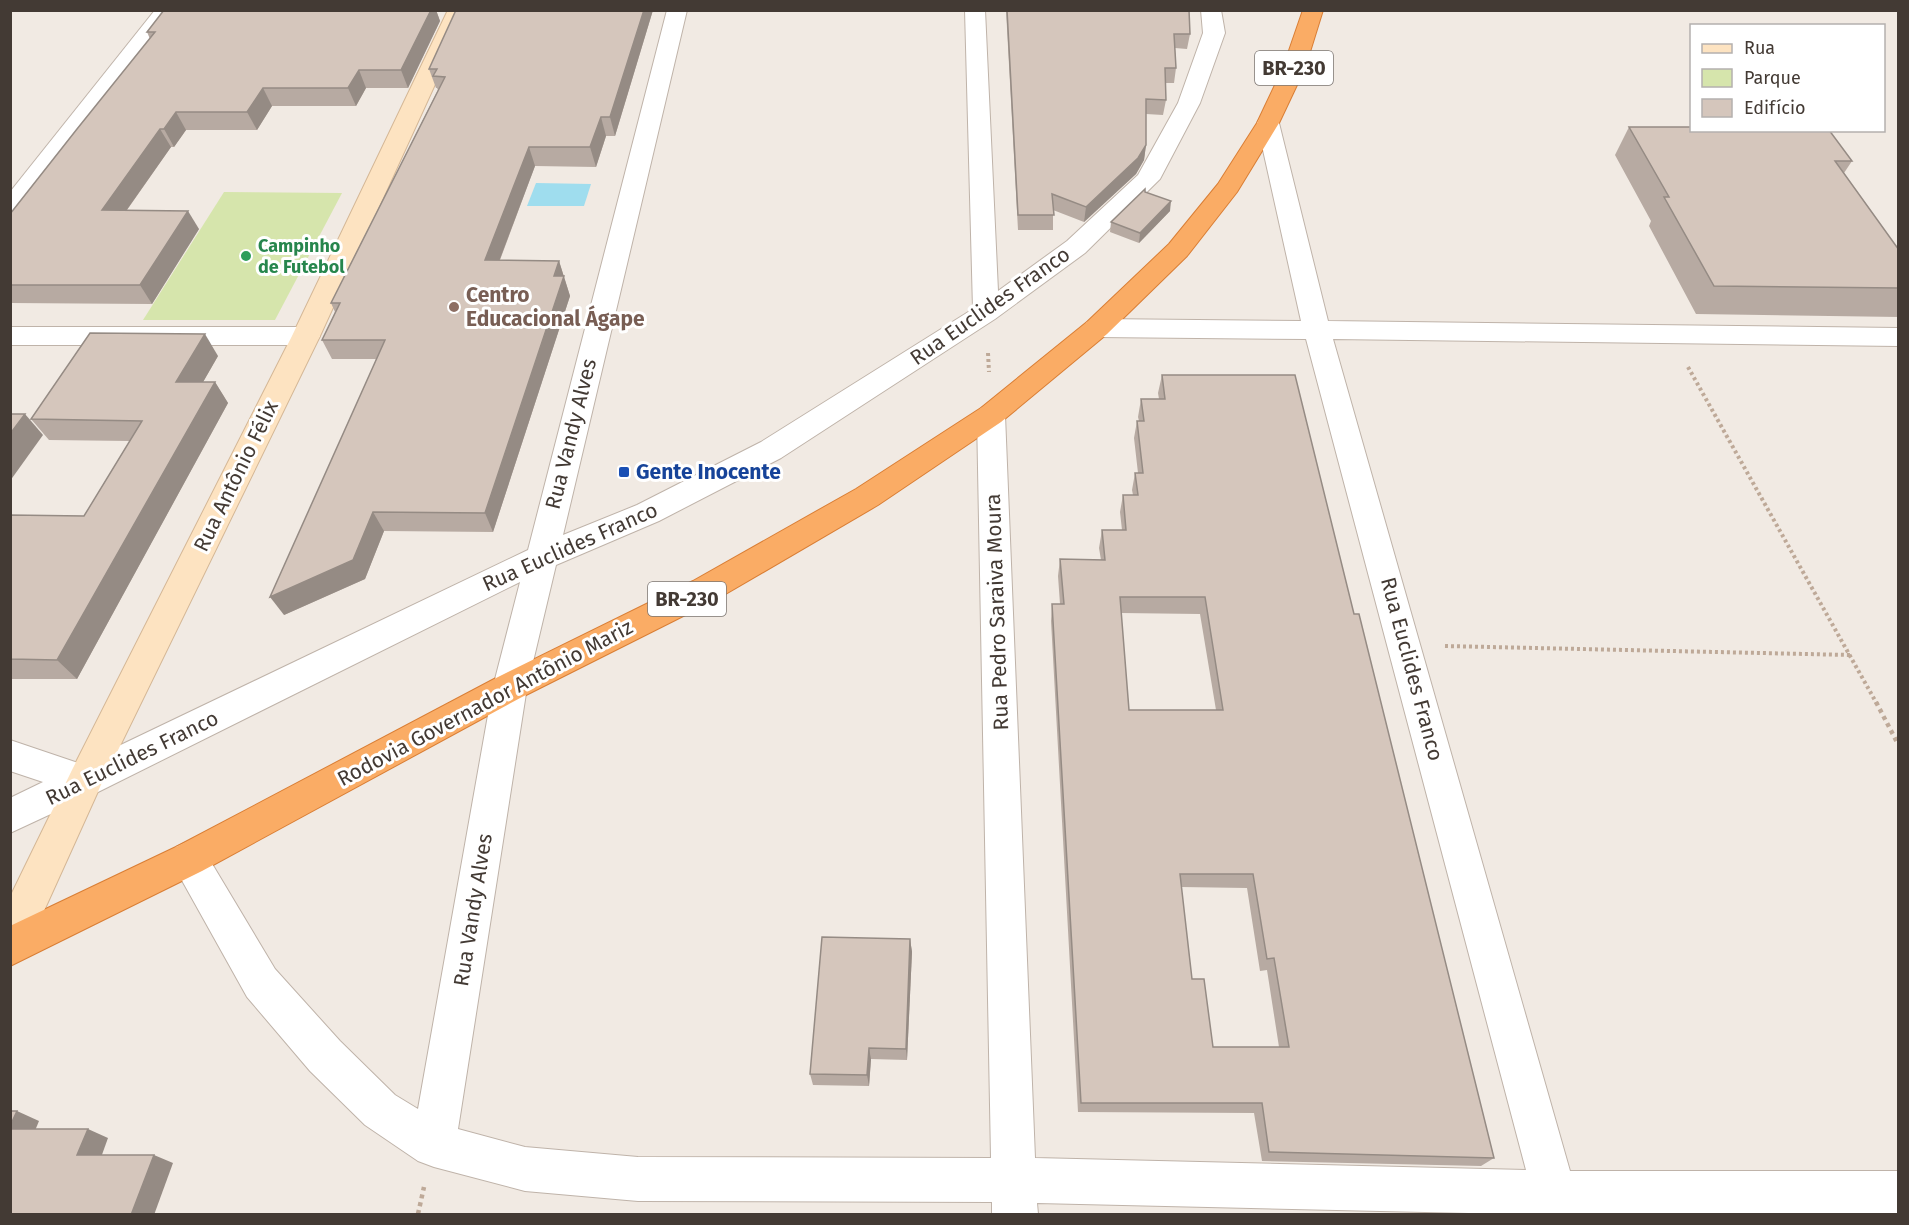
<svg xmlns="http://www.w3.org/2000/svg" width="1909" height="1225" viewBox="0 0 1909 1225" font-family="'Fira Sans',sans-serif">
<rect width="100%" height="100%" fill="#f1eae3"/>
<path fill="#d6e5ac" d="M224 192 342 193 275 320H143Z"/>
<path fill="#9fddee" d="M536 183 591 184 584 206H527Z"/>
<g fill="none" stroke-linecap="round" stroke-linejoin="round">
<defs>
<g id="street">
<path d="M155 10H176L19 214 10 216V192Z"/>
<path d="M667 10H687L563 535 637 505 761 442 973 309 965 10H985L998 291 1067 241 1138 175 1178 103 1203 33 1201 10H1221L1225 33 1200 103 1160 179 1085 253 995 319 781 458 659 521 556 565 527 687 458 1129 525 1147 638 1157 991 1158 977 415 981 408 991 405 1001 408 1005 415 1035 1158 1526 1170 1306 339 1097 337 1087 334 1083 328 1087 322 1097 319 1301 321 1257 123 1260 118 1268 116 1276 118 1279 123 1328 321 1898 328V346L1333 339 1570 1171H1898V1214H1513L1037 1203 1038 1214H992V1202L638 1201 525 1191 434 1167 418 1161 365 1125 310 1071 247 997 170 859 176 847 189 841 202 847 275 969 340 1041 395 1095 418 1109 493 687 520 582 98 792 10 833V798L43 782 10 771V740L81 764 528 550Z"/>
<path d="M10 327H306L316 330 320 336 316 342 306 345H10Z"/>
</g>
<path id="secondary" d="M448 10H469L320 336 100 787 24 955 10 960V897L72 770 292 336Z"/>
<path id="highway" d="M1303 10H1323L1305 68 1279 123 1237 192 1187 256 1107 334 1001 422 878 505 717 599 522 697 202 871 10 966V926L176 847 498 677 693 581 856 489 981 408 1087 322 1169 244 1218 184 1257 123 1283 68Z"/>
</defs>
<use href="#street" stroke="#bfb3a9" stroke-width="2"/>
<use href="#secondary" stroke="#d4b796" stroke-width="2"/>
<use href="#highway" stroke="#d97e35" stroke-width="2"/>
<g stroke="#bea998" stroke-width="4" stroke-dasharray="3 3" stroke-linecap="butt">
<path d="M988 353 989 372"/>
<path d="M1688 367 1877 704"/>
<path d="M1445 646 1851 655"/>
</g>
<g stroke="#bea998" stroke-width="4.5" stroke-dasharray="4 4" stroke-linecap="butt">
<path d="M1876 702 1898 744"/>
<path d="M418 1214 424 1187"/>
</g>
<use href="#street" fill="#fff" fill-rule="evenodd"/>
<use href="#secondary" fill="#fde3c1" fill-rule="evenodd"/>
<use href="#highway" fill="#faac65" fill-rule="evenodd"/>
</g>
<g fill="#b7aaa2" fill-rule="evenodd">
<path d="M164 10H436L440 21 408 88H366L356 106H272L257 130H186L174 147H171L127 210 199 229 152 304 10 303V214L150 39 147 32Z"/>
<path d="M653 10 615 136H606L596 167 535 166 500 260 559 261 570 296 493 532 384 531 365 579 284 615 376 359H332L322 340 335 312 331 303 438 90 437 88H436L429 69Z"/>
<path d="M1006 10H1189L1190 34 1187 49 1175 48 1176 68 1174 83H1165L1166 100 1163 115 1146 114V145L1144 160 1136 174 1084 222 1053 210V230H1018Z"/>
<path d="M1629 127 1852 161 1844 173 1899 250V317L1696 314 1649 226 1651 221 1615 155Z"/>
<path d="M1145 192 1170 211 1139 243 1110 232 1111 222Z"/>
<path d="M218 356 203 382H215L228 403 77 679H10V515L84 516 130 441 49 440 31 419Z"/>
<path d="M1162 375 1354 614 1494 1158 1481 1166 1262 1161 1254 1113 1078 1112 1051 621 1052 604H1060L1058 576 1060 559 1101 560 1099 548 1102 530H1122L1120 512 1123 495H1133L1132 490 1135 473H1138L1134 438 1137 421H1139L1138 417 1141 399H1159L1158 393ZM1121 613 1200 614 1216 710H1129ZM1181 887 1247 888 1260 971 1267 970 1279 1047H1213L1192 979Z"/>
<path d="M910 939 912 952 907 1060 871 1059 869 1086 813 1085 810 1074Z"/>
</g>
<g fill="#958b84">
<path d="M431 10H436L440 21 408 88 401 70Z"/>
<path d="M644 10H653L615 136 610 117Z"/>
<path d="M359 70 366 88 356 106 348 88Z"/>
<path d="M263 88 272 106 257 130 247 112Z"/>
<path d="M176 112 186 130 174 147 164 129Z"/>
<path d="M601 117 606 136 596 167 590 147Z"/>
<path d="M160 129 171 147 114 228 102 210Z"/>
<path d="M1146 145 1144 160 1136 174 1084 222 1086 207Z"/>
<path d="M529 147 535 166 492 280 485 260Z"/>
<path d="M1171 201 1170 211 1139 243 1140 233Z"/>
<path d="M188 211 199 229 152 304 140 285Z"/>
<path d="M559 261 570 296 493 532 485 513Z"/>
<path d="M205 334 218 356 191 403 176 382Z"/>
<path d="M215 382 228 403 77 679 57 660Z"/>
<path d="M25 414 43 435 10 481V434Z"/>
<path d="M373 512 384 531 365 579 284 615 270 597Z"/>
<path d="M910 939 912 952 907 1060 906 1049Z"/>
<path d="M869 1048 871 1059 869 1086 867 1075Z"/>
<path d="M17 1111 39 1121 32 1138 10 1129V1126Z"/>
<path d="M88 1129 108 1138 99 1163 77 1155Z"/>
<path d="M154 1155 173 1163 154 1215H131Z"/>
</g>
<g fill="#d5c6bc" stroke="#958b84" stroke-width="1.5" fill-rule="evenodd">
<path d="M164 10H431L401 70H359L348 88H263L247 112H176L164 129H160L102 210 188 211 140 285H10V214L77 129 155 32H147Z"/>
<path d="M456 10H644L610 117H601L590 147H529L485 260 559 261 554 276H564L485 513 373 512 353 560 270 597 385 340H322L340 303H331L445 77 433 76 437 69H429Z"/>
<path d="M1007 10H1189L1190 34H1174L1176 68H1165L1166 100 1146 99V145L1138 158 1086 207 1052 194 1054 215H1018Z"/>
<path d="M1629 127H1692V130H1829L1852 161H1835L1899 250V288L1714 286 1664 197H1669Z"/>
<path d="M1145 189V192L1171 201 1140 233 1111 222Z"/>
<path d="M90 333 205 334 176 382H215L57 660 10 659V515L84 516 142 421 31 419Z"/>
<path d="M1162 375H1295L1354 614H1359L1494 1158 1269 1152 1262 1103H1081L1052 604H1064L1060 559 1105 560 1102 530H1126L1123 495H1138L1135 473H1143L1137 421H1144L1141 399H1165ZM1120 597H1205L1223 710H1129ZM1180 874H1253L1267 959 1274 958 1289 1047H1213L1204 979H1192Z"/>
<path d="M10 414H25L10 434Z"/>
<path d="M822 937 910 939 906 1049 869 1048 867 1075 810 1074Z"/>
<path d="M10 1111H17L10 1126Z"/>
<path d="M10 1129H88L77 1155H154L131 1215H10Z"/>
</g>
<circle fill="#2e9e5b" stroke="#fff" stroke-width="2" cx="246" cy="256" r="6"/>
<circle fill="#8d6e63" stroke="#fff" stroke-width="2" cx="454" cy="307" r="6"/>
<rect fill="#1a4fb4" stroke="#fff" stroke-width="2" x="618" y="466" width="12" height="12" rx="3"/>
<g text-anchor="middle" dominant-baseline="central" stroke-width="6" stroke-linejoin="round" paint-order="stroke">
<g font-size="18" font-weight="bold" fill="#27864d" stroke="#fff" text-anchor="start">
<text x="258" y="246">Campinho<tspan x="258" dy="21">de Futebol</tspan></text>
</g>
<g fill="#fff" stroke="#7b7571" stroke-width="1.5">
<rect x="1255" y="51" width="78" height="34" rx="4.5"/>
<rect x="648" y="582" width="78" height="34" rx="4.5"/>
</g>
<g font-size="20" font-weight="bold" fill="#433a34">
<text x="1294" y="68">BR-230</text>
<text x="687" y="599">BR-230</text>
</g>
<g font-size="21" font-weight="bold" fill="#785e54" stroke="#fff" text-anchor="start">
<text x="466" y="295">Centro<tspan x="466" dy="24">Educacional Ágape</tspan></text>
</g>
<g font-size="21" fill="#433a34" stroke="#fff">
<text transform="translate(990 306) rotate(-35)">Rua Euclides Franco</text>
<text transform="translate(571 434) rotate(-76)">Rua Vandy Alves</text>
<text transform="translate(236 476) rotate(-64)">Rua Antônio Félix</text>
<text transform="translate(570 547) rotate(-24)">Rua Euclides Franco</text>
<text transform="translate(997 612) rotate(-92)">Rua Pedro Saraiva Moura</text>
<text transform="translate(1412 669) rotate(75)">Rua Euclides Franco</text>
<text transform="translate(485 703) rotate(-28)">Rodovia Governador Antônio Mariz</text>
<text transform="translate(132 758) rotate(-26)">Rua Euclides Franco</text>
<text transform="translate(473 910) rotate(-81)">Rua Vandy Alves</text>
</g>
<g font-size="21" font-weight="bold" fill="#164399" stroke="#fff" text-anchor="start">
<text x="636" y="472">Gente Inocente</text>
</g>
</g>
<rect width="1909" height="1225" fill="none" stroke="#433a34" stroke-width="24"/>
<rect x="1690" y="24" width="195" height="108" fill="#ffffff" stroke="#b4b0ae" stroke-width="1.5"/>
<rect x="1702" y="44" width="30" height="9" fill="#fde3c1" stroke="#b4b0ae" stroke-width="1.5"/>
<text x="1744" y="54" font-size="18" fill="#433a34">Rua</text>
<rect x="1702" y="69" width="30" height="18" fill="#d6e5ac" stroke="#b4b0ae" stroke-width="1.5"/>
<text x="1744" y="84" font-size="18" fill="#433a34">Parque</text>
<rect x="1702" y="99" width="30" height="18" fill="#d5c6bc" stroke="#b4b0ae" stroke-width="1.5"/>
<text x="1744" y="114" font-size="18" fill="#433a34">Edifício</text>
</svg>
